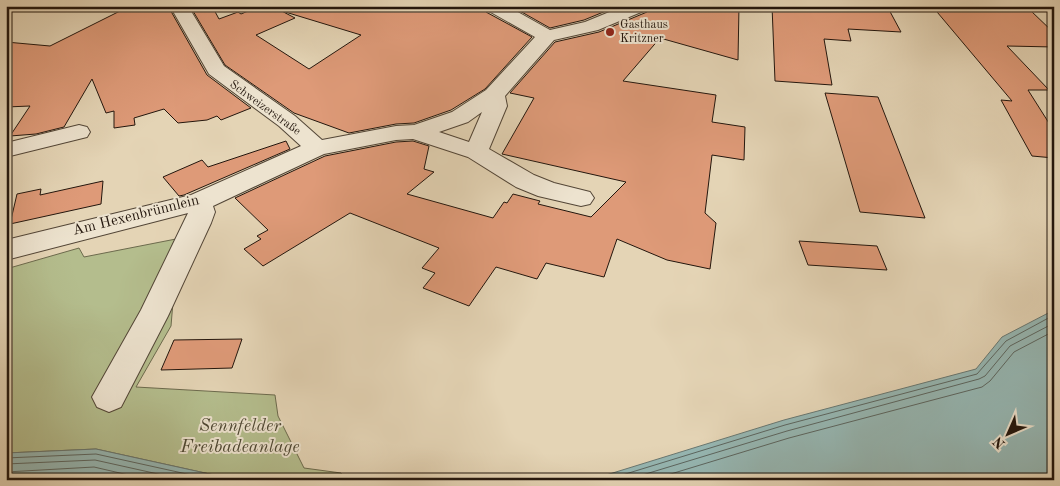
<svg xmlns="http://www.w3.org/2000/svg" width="1060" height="486" viewBox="0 0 1060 486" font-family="'Old Standard TT',serif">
<rect width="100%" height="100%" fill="#e4d4b5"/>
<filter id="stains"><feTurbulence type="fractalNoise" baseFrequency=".004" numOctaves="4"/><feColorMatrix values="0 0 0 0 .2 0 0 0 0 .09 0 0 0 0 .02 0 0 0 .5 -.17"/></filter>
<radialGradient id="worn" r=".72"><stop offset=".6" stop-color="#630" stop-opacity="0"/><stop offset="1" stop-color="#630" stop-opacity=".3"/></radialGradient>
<path fill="#b4bd8d" stroke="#6c6a4d" d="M181 238 175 278 171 326 136 387 275 395 278 416 304 468 341 473 345 480H237L96 449 6 453V269L79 248 84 257Z"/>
<g fill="#96b7b3" stroke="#687771">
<path d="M1054 310V480H590L784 420 976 369 1002 337Z"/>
<path d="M96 449 237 480H6V453Z"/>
</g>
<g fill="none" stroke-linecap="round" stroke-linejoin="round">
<g stroke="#5c6660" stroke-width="1">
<path d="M6 458 96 454 214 480"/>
<path d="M6 464 95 460 185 480"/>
<path d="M6 472 94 467 150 480"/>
<path d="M606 480 785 425 977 374 1006 341 1054 315"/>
<path d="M626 480 787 431 979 379 985 376 1010 346 1054 323"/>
<path d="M651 480 789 438 982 387 990 381 1014 352 1054 331"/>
</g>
</g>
<g fill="#de9a78" stroke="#23160d">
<path d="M130 6H168L207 75 251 108 221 120 217 116 207 120 178 123 164 109 134 118 135 125 114 128V111L106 113 92 79 64 127 36 134 10 136 30 106 6 107V42L50 46Z"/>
<path d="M190 6H212L219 19 238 12 241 14 260 6H272L295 18 256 35 309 69 361 35 282 11 283 6H356L362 10 368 6H482L486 12 532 37 485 89 451 110 414 123 396 124 349 133 294 113 225 65Z"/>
<path d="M511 6H618L584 20 550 28Z"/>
<path d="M651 6H739L738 60 660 38 623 81 716 95 712 122 745 127 744 160 712 155 705 213 716 223 710 269 667 260 617 239 604 277 546 263 537 279 496 267 469 306 423 288 435 273 422 268 439 248 350 213 263 266 244 249 261 239 257 236 268 230 235 198 325 156 396 142 413 141 429 146 424 169 434 172 407 194 493 218 504 202 507 203 513 194 540 201 538 204 591 217 626 182 502 154 534 98 510 93 555 42 599 32 647 12Z"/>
<path d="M772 6H887L901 32 848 29 851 41 824 39 832 85 775 81Z"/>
<path d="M932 6H970L973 9 1030 10 1054 33V47L1007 46 1049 90H1028L1054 131V158L1032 156 1001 100 1012 101Z"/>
<path d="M825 93 878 97 925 218 860 212Z"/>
<path d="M286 141 290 149 184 195 179 196 163 177 202 160 208 167Z"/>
<path d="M103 181 101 204 10 224 17 194 41 189 40 195Z"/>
<path d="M799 241 877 246 887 270 808 265Z"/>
<path d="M242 339 232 368 161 370 174 340Z"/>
</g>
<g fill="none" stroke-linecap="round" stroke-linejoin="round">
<defs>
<g id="minor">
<path d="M170 6H188L224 66 295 116 322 140 396 126 414 125 452 112 486 90 535 37 487 10 484 6H507L550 30 585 22 624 6H649L646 10 598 30 554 40 505 96 507 106 489 149 534 175 554 183 590 192 594 198 590 204 581 206 538 196 516 187 468 157 413 139 396 140 324 154 213 206 215 212 211 223 168 316 121 407 109 412 97 407 92 397 141 310 188 213 6 260V240L191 195 301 146 279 126 209 74ZM482 112 469 142 439 132 468 122Z"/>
<path d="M79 125 87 127 90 132 87 137 6 157V143Z"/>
</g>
</defs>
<use href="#minor" stroke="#534637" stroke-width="2"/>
<use href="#minor" fill="#ede3cf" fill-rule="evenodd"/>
</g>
<circle fill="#8f2418" stroke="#ede3cf" stroke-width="2" cx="610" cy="32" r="5"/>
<g text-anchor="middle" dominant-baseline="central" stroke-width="4" stroke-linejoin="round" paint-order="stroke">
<g font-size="12" fill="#23160d" stroke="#ede3cf" text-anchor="start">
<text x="620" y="25">Gasthaus<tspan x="620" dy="14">Kritzner</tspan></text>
</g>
<g font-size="12" fill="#23160d" stroke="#ede3cf">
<text transform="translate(265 108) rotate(36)">Schweizerstraße</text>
</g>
<g font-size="15" fill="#23160d" stroke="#ede3cf">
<text transform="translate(136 216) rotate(-14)">Am Hexenbrünnlein</text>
</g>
<g font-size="18" font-style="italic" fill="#4e4833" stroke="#ede3cf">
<text x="240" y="426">Sennfelder<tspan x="240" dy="21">Freibadeanlage</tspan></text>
</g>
</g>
<rect width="1060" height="486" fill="none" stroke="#e4d4b5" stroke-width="25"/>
<rect x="8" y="8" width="1045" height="471" fill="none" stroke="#23160d" stroke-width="2.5"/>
<rect x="12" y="12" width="1035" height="461" fill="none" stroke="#23160d"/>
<g transform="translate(1008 434) rotate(225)" stroke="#ede3cf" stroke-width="4" paint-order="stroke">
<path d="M0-4L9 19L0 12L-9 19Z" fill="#23160d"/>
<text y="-8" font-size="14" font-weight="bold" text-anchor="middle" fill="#23160d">N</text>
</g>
<rect width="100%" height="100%" filter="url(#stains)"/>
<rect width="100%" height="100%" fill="url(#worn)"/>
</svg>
